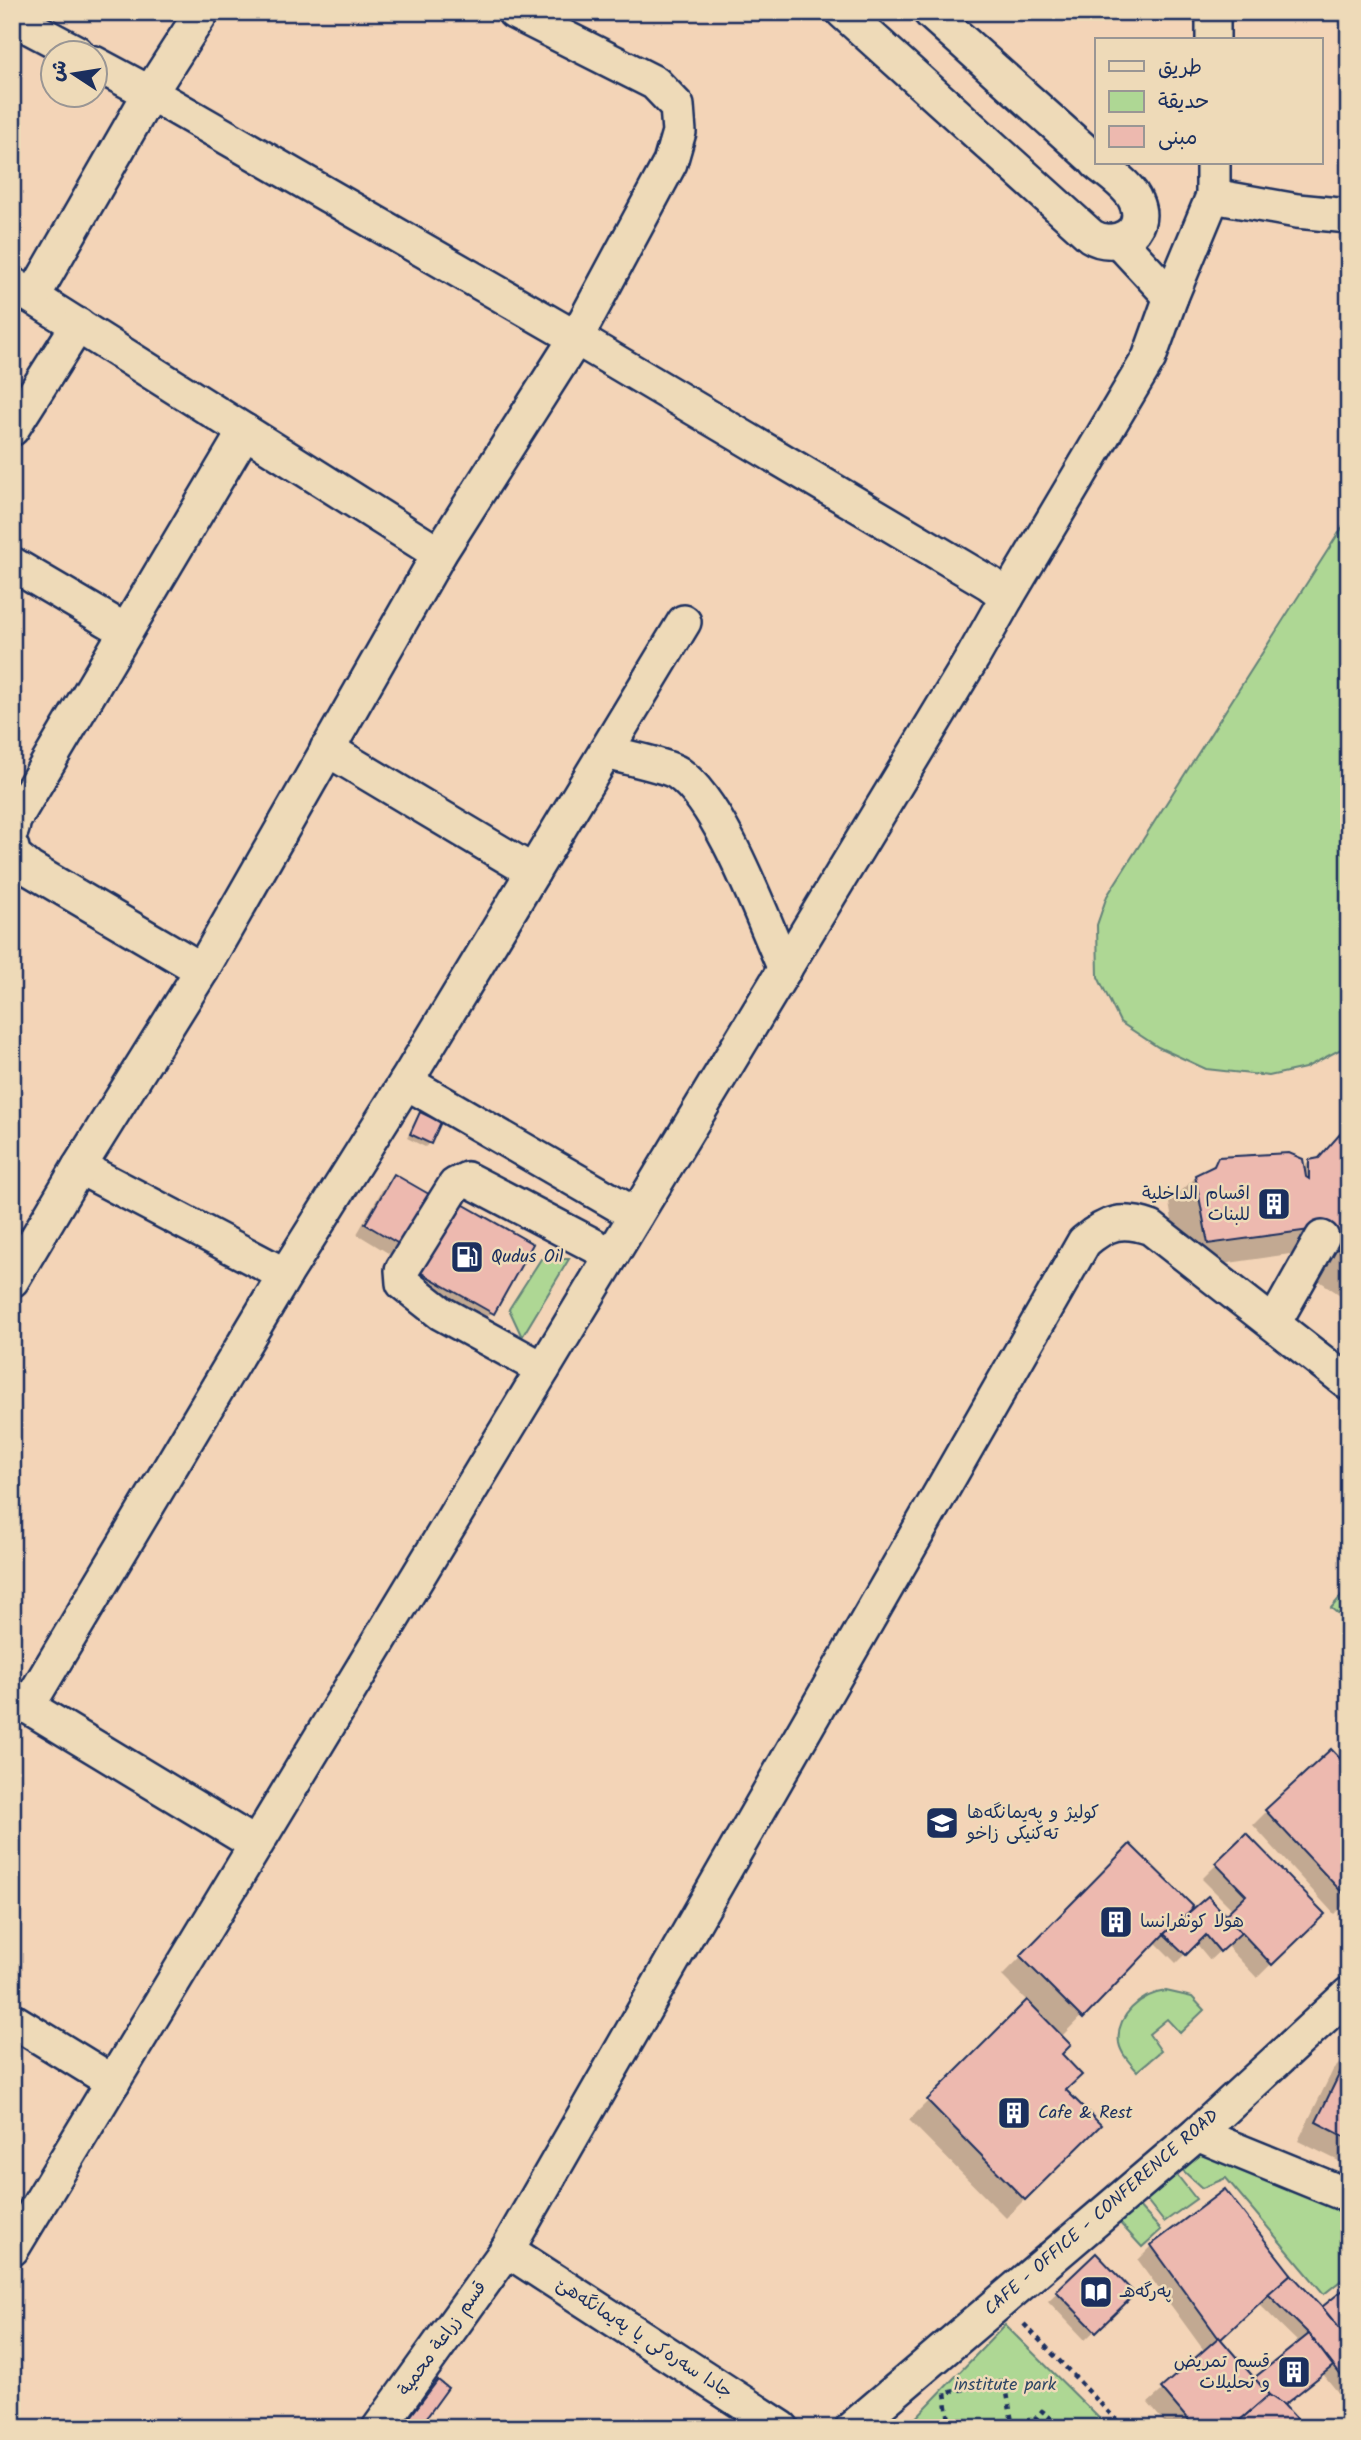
<svg xmlns="http://www.w3.org/2000/svg" width="1361" height="2440" viewBox="0 0 1361 2440" font-family="Kalam,'Playpen Sans Arabic',sans-serif">
<rect width="100%" height="100%" fill="#f3d4b7"/>
<filter id="ink" filterUnits="userSpaceOnUse"><feTurbulence type="fractalNoise" baseFrequency=".0143" numOctaves="2"/><feDisplacementMap in="SourceGraphic" scale="14" xChannelSelector="R" yChannelSelector="G"/><feConvolveMatrix kernelMatrix="1 2 1 2 8 2 1 2 1" color-interpolation-filters="sRGB"/></filter>
<g filter="url(#ink)">
<g fill="#aed794" stroke="#648379" stroke-width="2">
<path d="M1349 517V1045L1305 1068 1269 1076 1206 1069 1158 1047 1120 1022 1098 977 1097 925 1107 896Z"/>
<path d="M541 1259H569L522 1337 509 1309Z"/>
<path d="M1349 1587V1623L1331 1608Z"/>
<path d="M1166 1991 1192 1997 1204 2010 1180 2033 1167 2019 1149 2034 1161 2051 1137 2071C1130 2063 1121 2054 1119 2043 1115 2016 1141 1994 1166 1991Z"/>
<path d="M1203 2144 1349 2214V2274L1324 2294 1226 2178 1202 2188 1178 2166Z"/>
<path d="M1174 2171 1196 2199 1164 2222 1146 2199Z"/>
<path d="M1137 2204 1161 2230 1142 2247 1118 2221Z"/>
<path d="M1005 2325 1109 2428H906Z"/>
</g>
<g fill="#0003" fill-rule="evenodd">
<path d="M420 1114 430 1143 425 1147 407 1138Z"/>
<path d="M1347 1128 1349 1301 1296 1265 1290 1254 1181 1270 1169 1203 1196 1177 1207 1171 1219 1159 1303 1168 1310 1161 1316 1160Z"/>
<path d="M394 1176 431 1198 393 1256 357 1234 385 1185Z"/>
<path d="M444 1217 492 1312 478 1327 405 1285Z"/>
<path d="M1349 1771V1900L1334 1914 1253 1825 1267 1811Z"/>
<path d="M1246 1835 1322 1914 1257 1978 1226 1945 1210 1960 1196 1943 1176 1963 1155 1942 1147 1949 1061 2037 1060 2054 1064 2090 1099 2125 1006 2218 909 2120 1028 2002 1002 1976 1130 1846 1191 1906 1188 1916 1225 1918 1233 1910 1202 1879Z"/>
<path d="M1349 2054V2166L1298 2141 1333 2070Z"/>
<path d="M1152 2246 1290 2275 1322 2309 1349 2288V2406L1323 2374 1283 2406 1302 2428H1169L1148 2403 1205 2352 1138 2260ZM1258 2303 1300 2344 1254 2381 1219 2340Z"/>
<path d="M1096 2255 1133 2294 1085 2340 1048 2301Z"/>
</g>
<g fill="#edb9af" stroke="#1b2f5e" stroke-width="2">
<path d="M420 1112 441 1122 431 1144 410 1134Z"/>
<path d="M1347 1126 1349 1257 1322 1238 1317 1229 1208 1244 1195 1175 1214 1166 1218 1157 1289 1153 1303 1159 1306 1177 1309 1179V1160L1319 1158Z"/>
<path d="M394 1174 434 1197 404 1247 365 1224Z"/>
<path d="M457 1201 533 1244 494 1314 418 1271Z"/>
<path d="M1331 1749 1349 1768V1900L1265 1810Z"/>
<path d="M1246 1833 1325 1914 1272 1965 1225 1915 1246 1895 1215 1863Z"/>
<path d="M1130 1844 1193 1906 1191 1910 1164 1934 1083 2019 1020 1956Z"/>
<path d="M1208 1896 1241 1933 1220 1952 1206 1935 1186 1955 1164 1934Z"/>
<path d="M1027 2000 1071 2045 1062 2054 1082 2075 1066 2090 1101 2125 1025 2200 927 2100Z"/>
<path d="M1349 2054V2139L1316 2122Z"/>
<path d="M1225 2189 1291 2274 1220 2340 1151 2245Z"/>
<path d="M1096 2253 1135 2294 1096 2332 1056 2291Z"/>
<path d="M1291 2274 1322 2307 1349 2340V2386L1309 2334 1268 2294Z"/>
<path d="M1349 2285V2340L1322 2307Z"/>
<path d="M1309 2334 1333 2366 1284 2405 1269 2395 1254 2378Z"/>
<path d="M1219 2337 1269 2395 1231 2428H1195L1161 2388Z"/>
<path d="M438 2380 448 2388 419 2428H405L403 2426Z"/>
<path d="M1269 2395 1284 2405 1305 2428H1231Z"/>
</g>
<g fill="none" stroke-linecap="round" stroke-linejoin="round">
<defs>
<g id="minor">
<path d="M843 12 1091 236C1115 251 1149 232 1136 202 1130 186 1110 174 1097 163"/>
<path d="M930 12 1097 162"/>
<path d="M1213 12V40"/>
<path d="M12 18 76 52"/>
<path d="M94 63 150 93 202 12"/>
<path d="M1213 196 1297 211 1349 216"/>
<path d="M12 284 439 554"/>
<path d="M1171 297 1213 196V163"/>
<path d="M12 429 78 325"/>
<path d="M12 564 126 631"/>
<path d="M1007 597 1149 358 1171 297 1119 241"/>
<path d="M327 749 533 872"/>
<path d="M606 752C620 756 668 766 678 773 722 804 762 918 785 969"/>
<path d="M12 829 14 820 245 431"/>
<path d="M12 848 13 855 30 869 202 970"/>
<path d="M406 1082 636 1215"/>
<path d="M79 1167 285 1275"/>
<path d="M12 1280 79 1167 202 970 439 554 576 338 670 163 679 132 677 106 655 83 514 12"/>
<path d="M1274 1323 1322 1238"/>
<path d="M543 1369 441 1313 403 1283 402 1270 455 1185 467 1179 612 1255"/>
<path d="M12 1697 255 1844"/>
<path d="M28 1706 285 1275 406 1082 684 622"/>
<path d="M12 2020 113 2082"/>
<path d="M1197 2134 1349 2196"/>
<path d="M12 2249 973 657 1007 597 989 583 576 338 150 93 33 297"/>
<path d="M507 2250 782 2428"/>
<path d="M379 2428 507 2250 1084 1242C1107 1222 1122 1218 1151 1228L1349 1383"/>
<path d="M852 2428 1197 2134 1349 1994"/>
</g>
</defs>
<use href="#minor" stroke="#1b2f5e" stroke-width="38"/>
<g stroke="#1b2f5e" stroke-width="4.5" stroke-dasharray="5 5" stroke-linecap="butt">
<path d="M1024 2324 1124 2428"/>
<path d="M950 2428 945 2393 1005 2381 1013 2428"/>
<path d="M1028 2428 1042 2411 1063 2428"/>
</g>
<use href="#minor" stroke="#eedab8" stroke-width="33"/>
</g>
</g>
<defs>
<symbol id="building-square" viewBox="-11 -11 22 22"><rect x="-9" y="-9" width="18" height="18" rx="4" fill="#1b2f5e" stroke="#eedab8"/><path d="M-4-6H4V6H1V3H-1V6H-4ZM-2.5-4.3h1.7v1.8h-1.7ZM.8-4.3h1.7v1.8H.8ZM-2.5-1h1.7V.8h-1.7ZM.8-1h1.7V.8H.8Z" fill="#fff"/></symbol>
<symbol id="fuel-square" viewBox="-11 -11 22 22"><rect x="-9" y="-9" width="18" height="18" rx="4" fill="#1b2f5e" stroke="#eedab8"/><path d="M-5.5-6h7V0h2V4h1.3V-2.5L3-4.5l.8-.8L6-3V5H2.5V1h-1V6h-7ZM-4.2-4.7v3.2H.2V-4.7Z" fill="#fff"/></symbol>
<symbol id="university-square" viewBox="-11 -11 22 22"><rect x="-9" y="-9" width="18" height="18" rx="4" fill="#1b2f5e" stroke="#eedab8"/><path d="M0-5L7-2L0 1L-7-2ZM-4 1L0 2.5L4 1V4Q0 6-4 4Z" fill="#fff"/></symbol>
<symbol id="library-square" viewBox="-11 -11 22 22"><rect x="-9" y="-9" width="18" height="18" rx="4" fill="#1b2f5e" stroke="#eedab8"/><path d="M-6-4Q-3-5.5-.7-3.5V5Q-3 3-6 4ZM6-4Q3-5.5 .7-3.5V5Q3 3 6 4Z" fill="#fff"/></symbol>
</defs>
<g fill-rule="evenodd">
<use href="#building-square" x="1255" y="1185" width="38" height="38"/>
<use href="#fuel-square" x="448" y="1238" width="38" height="38"/>
<use href="#university-square" x="923" y="1804" width="38" height="38"/>
<use href="#building-square" x="1097" y="1903" width="38" height="38"/>
<use href="#building-square" x="995" y="2094" width="38" height="38"/>
<use href="#library-square" x="1077" y="2273" width="38" height="38"/>
<use href="#building-square" x="1275" y="2353" width="38" height="38"/>
</g>
<g text-anchor="middle" dominant-baseline="central" stroke-width="5" stroke-linejoin="round" paint-order="stroke">
<g font-size="18" fill="#1b2f5e" stroke="#eedab8" text-anchor="start">
<text x="1250" y="1194" text-anchor="end">اقسام الداخلیة<tspan x="1250" dy="21">للبنات</tspan></text>
<text x="491" y="1257">Qudus Oil</text>
<text x="967" y="1813">كوليژ و په‌يمانگه‌ها<tspan x="967" dy="21">ته‌كنيكى زاخو</tspan></text>
<text x="1140" y="1922">هولا كونفرانسا</text>
<text x="1038" y="2113">Cafe &amp; Rest</text>
<text x="1120" y="2292">په‌رگه‌هـ</text>
<text x="1270" y="2362" text-anchor="end">قسم تمریض<tspan x="1270" dy="21">و تحلیلات</tspan></text>
</g>
<g font-size="18" fill="#1b2f5e" stroke="#eedab8">
<text transform="translate(1102 2213) rotate(-41)">CAFE - OFFICE - CONFERENCE ROAD</text>
<text transform="translate(443 2339) rotate(-54)">قسم زراعة محمية</text>
<text transform="translate(644 2339) rotate(33)">جادا سه‌ره‌كى يا په‌يمانگه‌هێ</text>
</g>
<g font-size="18" fill="#314866" stroke="#eedab8">
<text x="1005" y="2385">institute park</text>
</g>
</g>
<rect width="1361" height="2440" fill="none" stroke="#eedab8" stroke-width="42"/>
<rect x="21" y="21" width="1319" height="2398" fill="none" stroke="#1b2f5e" stroke-width="2.5" filter="url(#ink)"/>
<rect x="1095" y="38" width="228" height="126" fill="#eedab8" stroke="#9a9694" stroke-width="2"/>
<rect x="1109" y="61" width="35" height="10" fill="#eedab8" stroke="#9a9694" stroke-width="2"/>
<text x="1158" y="74" font-size="21" fill="#1b2f5e">طريق</text>
<rect x="1109" y="91" width="35" height="21" fill="#aed794" stroke="#9a9694" stroke-width="2"/>
<text x="1158" y="108" font-size="21" fill="#1b2f5e">حديقة</text>
<rect x="1109" y="126" width="35" height="21" fill="#edb9af" stroke="#9a9694" stroke-width="2"/>
<text x="1158" y="144" font-size="21" fill="#1b2f5e">مبنى</text>
<g transform="translate(74 74) rotate(282)"><circle r="33" fill="#eedab8" stroke="#9a9694" stroke-width="2"/>
<path d="M0-5L12 26L0 18L-12 26Z" fill="#1b2f5e"/>
<text y="-10" font-size="19" font-weight="bold" text-anchor="middle" fill="#1b2f5e">ش</text>
</g>
</svg>
